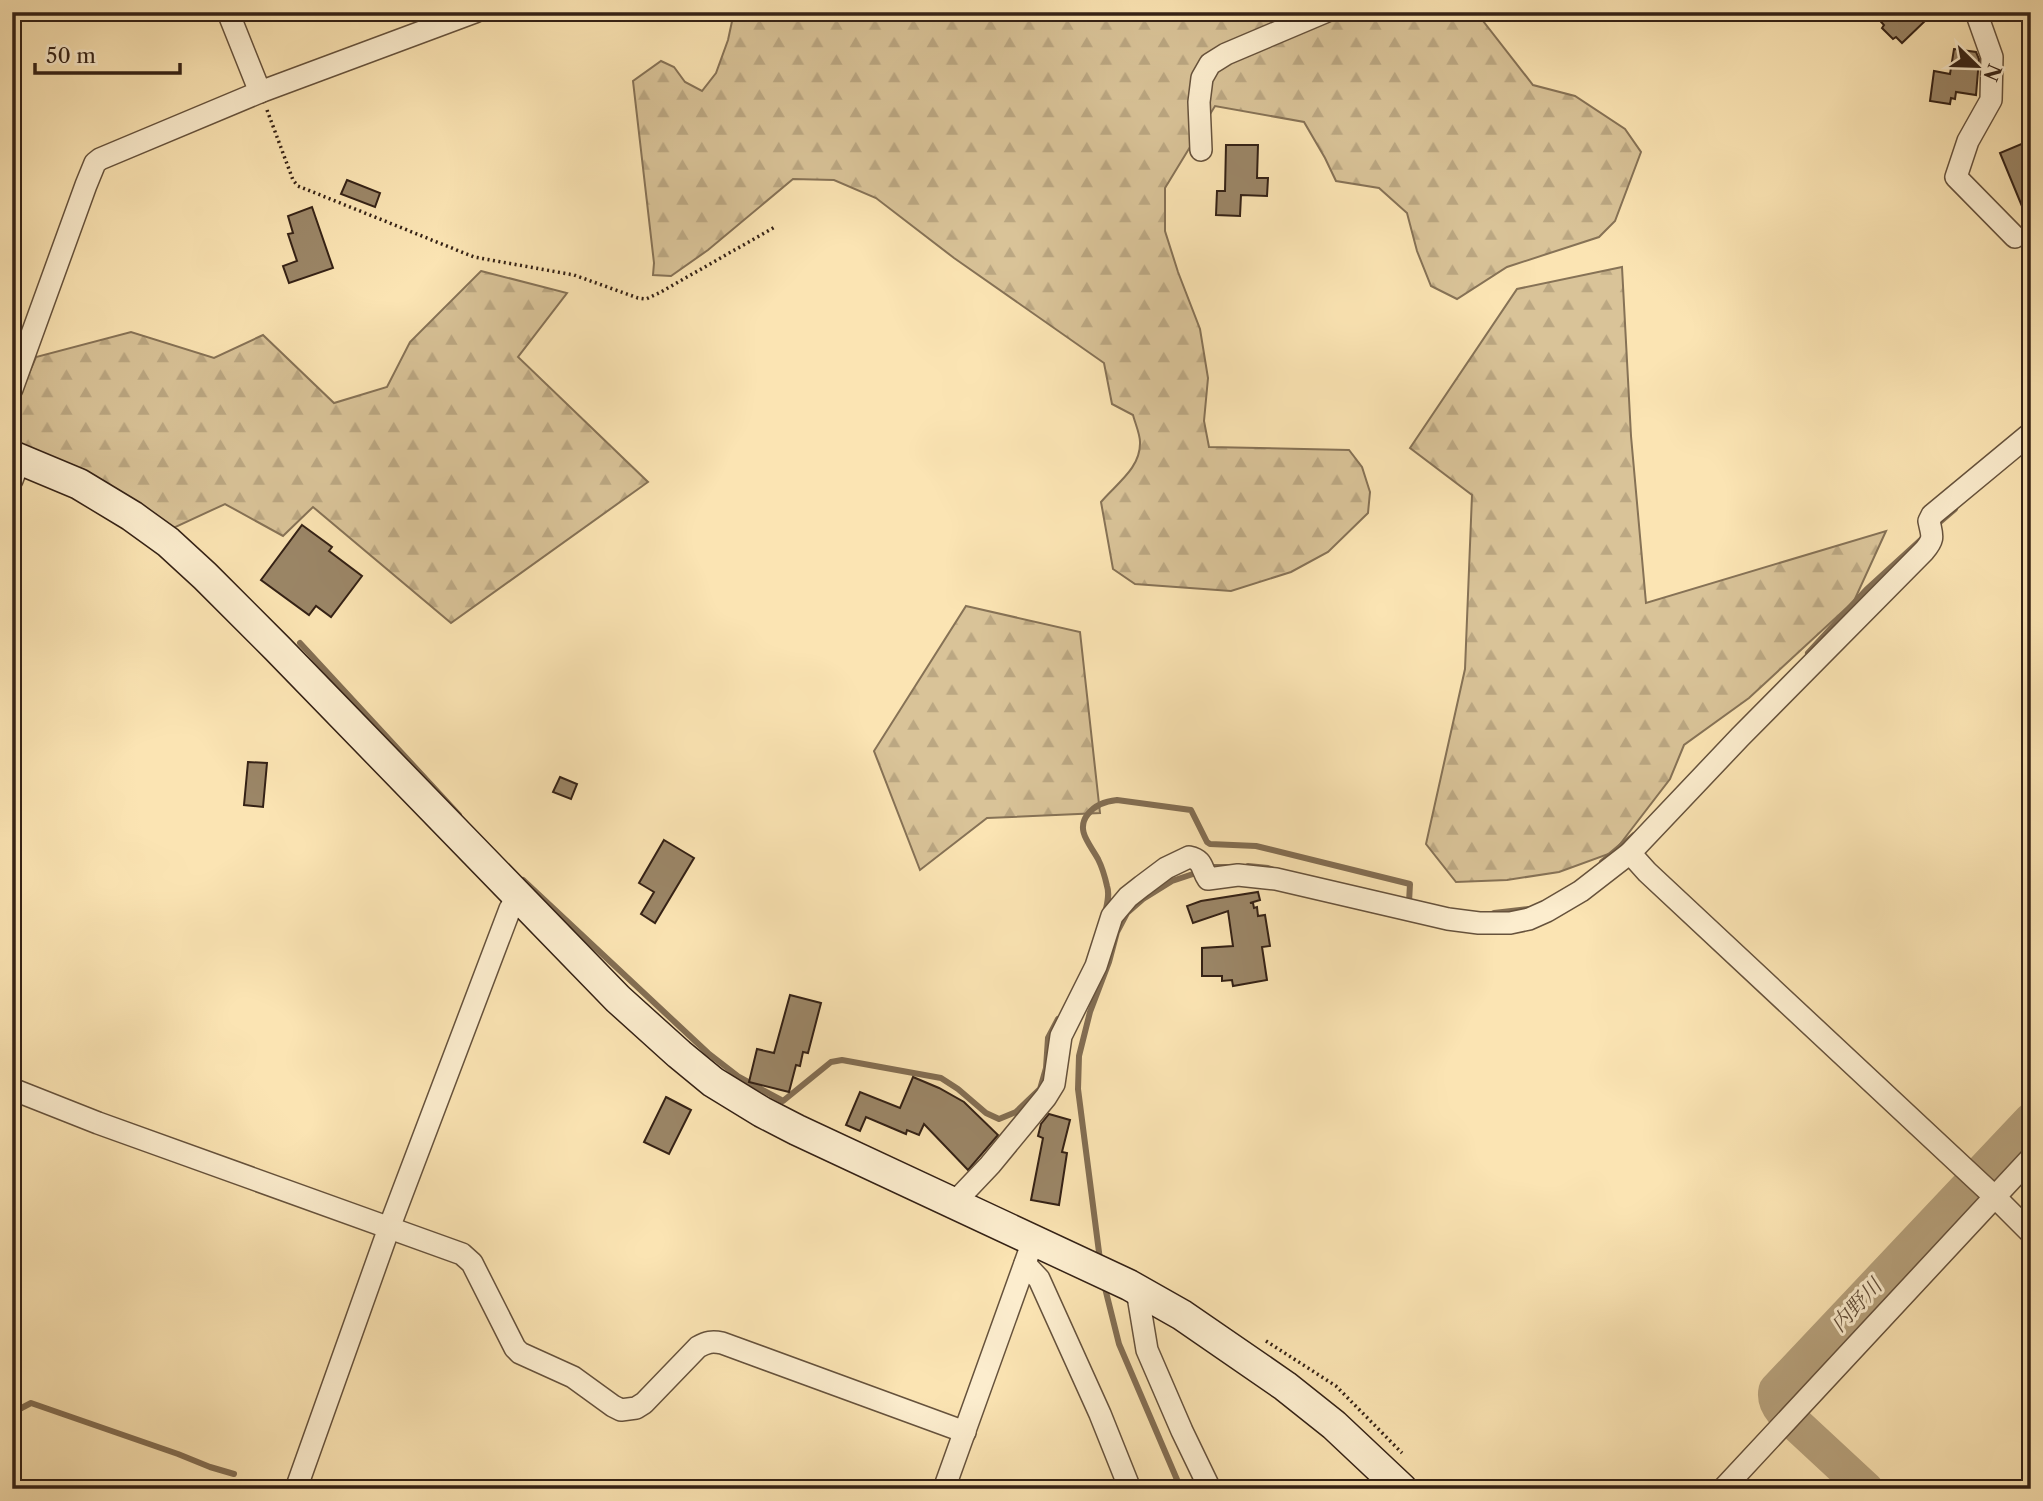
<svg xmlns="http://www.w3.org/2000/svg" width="2043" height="1501" viewBox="0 0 2043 1501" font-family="'Libre Caslon Text','Noto Serif JP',serif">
<defs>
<pattern id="forest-firs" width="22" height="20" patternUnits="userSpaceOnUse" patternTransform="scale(1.75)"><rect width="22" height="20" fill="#d9c398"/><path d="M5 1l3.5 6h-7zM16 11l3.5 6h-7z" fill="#bba782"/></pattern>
</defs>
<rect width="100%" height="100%" fill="#fbe4b3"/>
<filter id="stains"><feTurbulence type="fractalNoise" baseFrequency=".00286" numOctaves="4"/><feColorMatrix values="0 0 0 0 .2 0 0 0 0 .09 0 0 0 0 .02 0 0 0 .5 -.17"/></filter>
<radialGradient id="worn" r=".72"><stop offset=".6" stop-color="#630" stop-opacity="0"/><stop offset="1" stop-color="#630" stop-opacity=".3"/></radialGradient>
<g fill="url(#forest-firs)" stroke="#867256" stroke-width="2">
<path d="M734 12H1476L1533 85 1575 96 1625 129 1641 152 1615 221 1599 237 1507 267 1457 299 1431 286 1417 251 1407 213 1379 188 1336 181 1325 158 1304 122 1215 106 1165 188V231L1178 272 1200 329 1208 378 1204 421 1209 447 1349 450 1362 467 1370 492 1368 513 1328 552 1291 572 1231 591 1135 584 1113 569 1101 502C1116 484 1141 468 1140 442 1140 434 1135 423 1133 415L1112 404 1104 363 954 258 876 198 834 180 793 179 708 250 671 276 653 275 654 263 633 81 661 61 674 67 685 82 702 91 716 73 728 40Z"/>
<path d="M1622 267 1631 436 1646 603 1886 531 1854 601 1749 698 1684 745 1670 779 1614 852 1559 872 1507 880 1456 882 1426 844 1465 669 1472 495 1410 448 1517 289Z"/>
<path d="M481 271 567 293 518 357 648 482 451 623 313 507 283 536 225 504 167 531 12 450V413L36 357 131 332 214 358 263 335 334 403 387 387 410 342Z"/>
<path d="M966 606 1080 632 1100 813 987 818 920 870 874 751Z"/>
</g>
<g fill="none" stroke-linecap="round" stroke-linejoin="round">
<g stroke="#836e53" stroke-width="6">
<path d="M1934 527 1955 509"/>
<path d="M300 643 459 815"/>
<path d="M1808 653 1866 590 1924 537"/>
<path d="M1602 862 1634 835"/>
<path d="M1248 866 1268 868 1274 870"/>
<path d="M523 880 708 1053 739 1077 783 1101 831 1062 842 1060 941 1078 958 1089 986 1113 999 1119 1016 1112 1040 1089 1046 1068 1048 1038 1058 1019"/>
<path d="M1105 913C1107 904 1110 895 1107 886 1105 877 1102 867 1098 859 1090 844 1075 830 1088 814 1095 805 1106 801 1117 800L1191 810 1207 842 1210 844 1256 846 1410 884 1409 902"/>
<path d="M1494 913 1529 909"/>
<path d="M1100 1260 1078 1089 1079 1056 1090 1012 1109 962 1117 932 1127 913 1143 899 1172 881 1214 867H1230"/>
<path d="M1104 1284 1119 1344 1181 1489"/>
<path d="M12 1413 31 1403 178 1454 210 1467 234 1474"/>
</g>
<path stroke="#b7a27d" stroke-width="35" d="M1866 1489 1783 1412C1777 1405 1774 1399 1776 1390L2031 1120"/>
</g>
<g fill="#9b8667" stroke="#342115" stroke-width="2">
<path d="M1872 12H1917L1925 21 1902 43 1896 37 1893 39 1882 28 1884 25Z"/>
<path d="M1954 49 1976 52 1979 59 1976 95 1956 92 1955 99 1951 98 1950 104 1930 101 1934 71 1950 74Z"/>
<path d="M2031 140V228L2000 153Z"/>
<path d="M1226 145H1258L1257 178H1268L1267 196 1241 195 1240 216 1216 215 1217 191H1225Z"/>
<path d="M347 180 380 193 375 207 341 194Z"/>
<path d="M312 207 333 268 289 283 283 266 297 261 288 234 293 233 288 216Z"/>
<path d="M302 525 332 547 329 551 362 576 331 617 316 606 309 615 261 580Z"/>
<path d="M248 762 267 763 263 807 244 805Z"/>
<path d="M560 777 577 784 571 799 553 792Z"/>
<path d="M664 840 694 858 655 923 641 914 654 892 639 883Z"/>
<path d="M1258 892 1260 900 1250 903H1253L1254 908 1257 907 1258 916 1265 915 1270 946 1262 947 1267 980 1233 986 1232 980 1222 981V976H1202V948L1233 946 1228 911 1193 923 1187 906 1201 901Z"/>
<path d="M790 995 821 1003 808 1053 803 1052 800 1066 796 1065 789 1092 749 1082 757 1049 774 1053Z"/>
<path d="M913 1077 939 1088 964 1102 998 1135 968 1170 924 1124 919 1135 907 1130 906 1134 866 1117 860 1131 846 1125 860 1092 900 1108Z"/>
<path d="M666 1097 691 1110 669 1154 644 1142Z"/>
<path d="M1049 1114 1070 1120 1062 1152 1067 1153 1059 1205 1031 1200 1043 1138 1038 1136 1041 1124Z"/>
</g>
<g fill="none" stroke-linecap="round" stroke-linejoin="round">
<defs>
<g id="street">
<path d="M228 12 260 92"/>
<path d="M1976 12 1992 57 1991 100 1968 141 1956 177 2015 237"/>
<path d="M1201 150 1199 102 1202 78 1210 64 1226 54 1325 12"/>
<path d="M12 389 86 185 95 163 100 159 260 92 475 12"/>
<path d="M12 480 20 459"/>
<path d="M1630 853 1647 872 1995 1197 2031 1233"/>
<path d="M12 1089 98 1123 462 1254 472 1263 515 1348 520 1353 573 1377 613 1406 621 1410 636 1408 644 1403 698 1347C707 1342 712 1341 722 1343L965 1432"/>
<path d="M954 1203 990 1165 1046 1097 1054 1084 1061 1036 1096 966 1112 916 1128 897 1142 886 1166 868 1189 857C1204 860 1201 869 1208 879L1238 875 1276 879 1448 919 1479 923H1510L1529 919 1547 911 1581 891 1630 853 1740 737 1924 551C1935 538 1932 536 1929 521L1932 515 2031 433"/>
<path d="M1025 1264 1039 1279 1100 1414 1130 1489"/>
<path d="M1137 1290 1147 1350 1182 1431 1210 1489"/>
<path d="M296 1489 389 1228 510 909 518 896"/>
<path d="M944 1489 1033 1241"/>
<path d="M1723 1489 2031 1158"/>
</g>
<path id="secondary" d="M12 456 79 484 132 516 168 542 205 576 277 648 618 999 679 1054 713 1082 762 1112 797 1130 1129 1285 1182 1315 1285 1386 1334 1425 1402 1489"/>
</defs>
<use href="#street" stroke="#66523c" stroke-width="24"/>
<use href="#secondary" stroke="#342115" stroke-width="33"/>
<g stroke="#342115" stroke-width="3.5" stroke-dasharray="2 3.5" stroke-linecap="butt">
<path d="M267 110 293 180 298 186 474 257 574 275 638 298 646 299 659 293 775 227"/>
<path d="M1266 1341 1336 1386 1402 1453"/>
</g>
<use href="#street" stroke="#fcedce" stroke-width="21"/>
<use href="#secondary" stroke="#fcedce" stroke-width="30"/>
</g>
<g text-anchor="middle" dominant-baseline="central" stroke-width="6" stroke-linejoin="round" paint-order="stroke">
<g font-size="21" font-style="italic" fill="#624e39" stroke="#fcedce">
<text transform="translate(1856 1305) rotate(-47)">内野川</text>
</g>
</g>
<rect width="2043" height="1501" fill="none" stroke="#fbe4b3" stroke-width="42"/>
<rect x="14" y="14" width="2015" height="1473" fill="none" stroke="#342115" stroke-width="3.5"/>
<rect x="21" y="21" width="2001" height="1459" fill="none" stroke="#342115" stroke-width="2"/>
<g transform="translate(1977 66) rotate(113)" stroke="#fcedce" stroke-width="5" paint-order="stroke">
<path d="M0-5L12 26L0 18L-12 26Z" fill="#342115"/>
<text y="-10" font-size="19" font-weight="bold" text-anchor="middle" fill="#342115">N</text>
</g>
<path d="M35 63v10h145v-10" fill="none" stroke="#342115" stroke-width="3.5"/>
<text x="46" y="63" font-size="21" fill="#342115" stroke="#fcedce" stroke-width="5" paint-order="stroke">50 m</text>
<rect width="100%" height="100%" filter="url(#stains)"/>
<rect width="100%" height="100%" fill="url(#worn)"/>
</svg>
